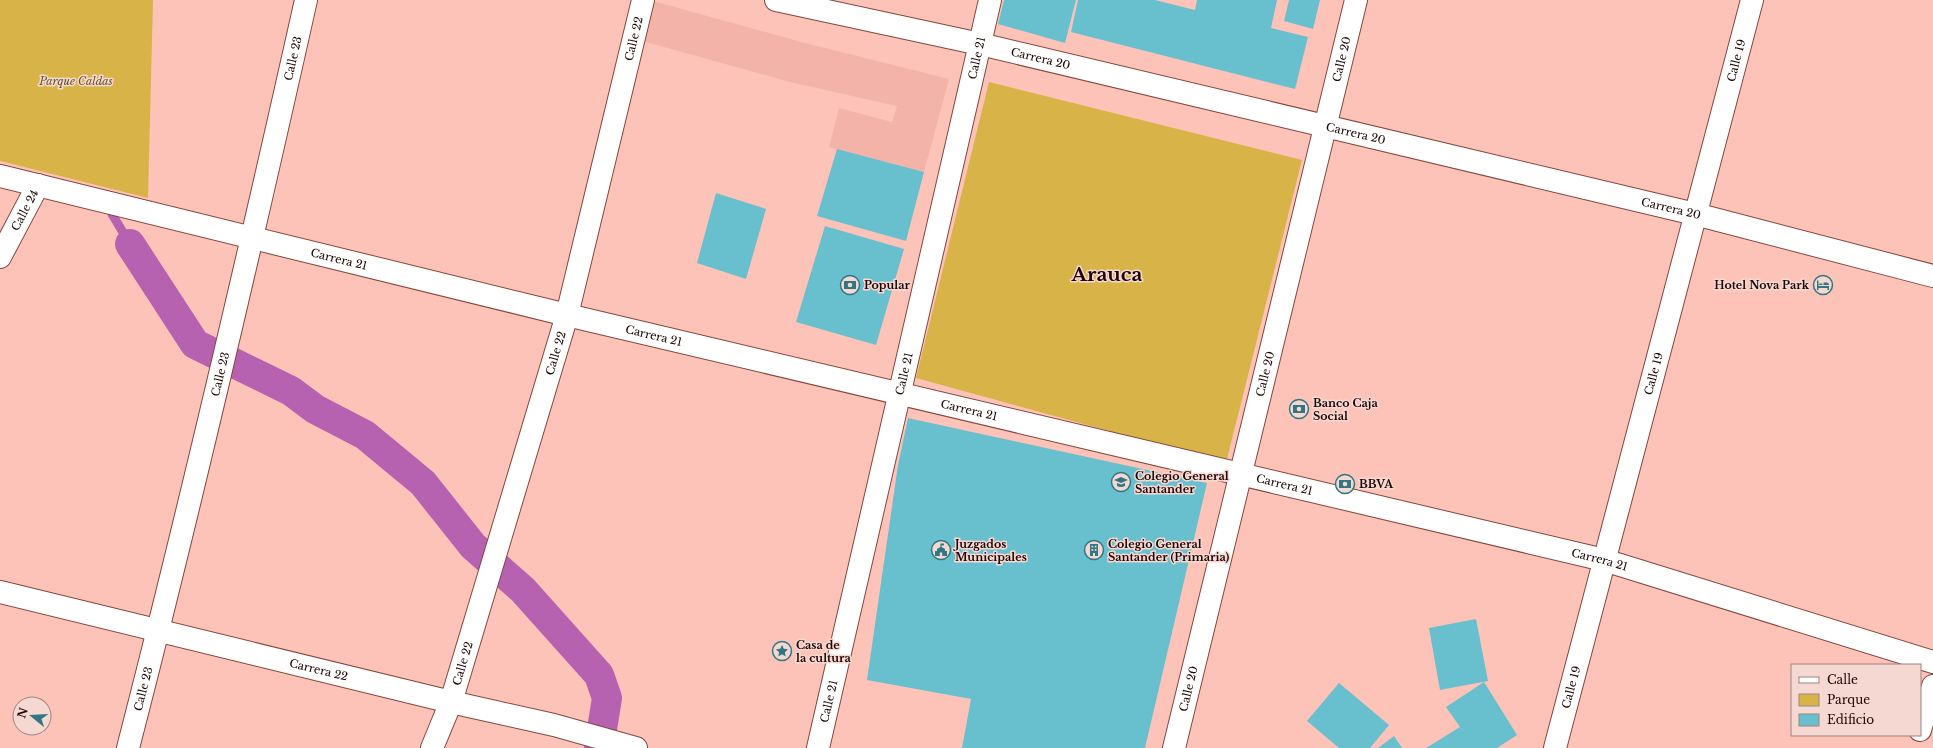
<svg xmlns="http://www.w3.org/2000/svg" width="1933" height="748" viewBox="0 0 1933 748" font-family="'Libre Baskerville',serif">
<rect width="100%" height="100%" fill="#fec3b8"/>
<path fill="#f4b3a9" d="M653 1 805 43 949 79 924 172 829 147 839 108 892 122 897 106 794 83 642 41Z"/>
<g fill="#d8b347">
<path d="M0 0H153L148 198 0 161Z"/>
<path d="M989 82 1302 160 1226 463 916 378Z"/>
</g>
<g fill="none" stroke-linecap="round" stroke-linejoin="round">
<path stroke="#b662b0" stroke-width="9" d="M112 214 130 244"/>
<path stroke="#b662b0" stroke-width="30" d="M130 244 195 344 291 391 315 409 365 435 423 483 473 546 523 590 599 675 607 698 599 748"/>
</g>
<g fill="#68bfce">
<path d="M1004 0H1076L1065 43 998 24Z"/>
<path d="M1078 0H1155L1195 10 1197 0H1277L1271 28 1308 37 1295 89 1071 32Z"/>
<path d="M1289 0H1320L1313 29 1284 21Z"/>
<path d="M837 149 924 172 906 241 817 216Z"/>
<path d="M716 193 766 209 746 279 697 263Z"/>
<path d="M825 226 904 249 876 345 796 322Z"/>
<path d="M908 418 1207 483 1145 748H962L971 699 867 680 898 465Z"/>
<path d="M1476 619 1488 681 1440 690 1429 628Z"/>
<path d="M1484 682 1517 735 1497 748H1426L1460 727 1446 707Z"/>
<path d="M1339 683 1389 725 1370 748H1339L1307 721Z"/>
<path d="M1394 736 1402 748H1378Z"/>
</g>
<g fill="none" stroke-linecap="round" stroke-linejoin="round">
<defs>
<g id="minor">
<path id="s1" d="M0 176 567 315 1604 560 1933 662"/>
<path id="s2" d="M0 257 38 185"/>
<path id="s3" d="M0 592 451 702 554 725 636 748"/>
<path d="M1920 730 1933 686"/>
<path id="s4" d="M128 748C192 500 250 250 306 0"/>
<path id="s5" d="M432 748 451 702 567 315 643 0"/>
<path id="s6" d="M818 748 990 0"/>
<path id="s7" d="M1174 748 1356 0"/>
<path id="s8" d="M1555 748 1752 0"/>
</g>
<g id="tertiary">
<path id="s9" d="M776 0 980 44 1695 214 1933 276"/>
</g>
</defs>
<use href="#minor" stroke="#85463d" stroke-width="24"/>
<use href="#tertiary" stroke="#85463d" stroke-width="24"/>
<use href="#minor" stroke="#fff" stroke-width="22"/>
<use href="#tertiary" stroke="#fff" stroke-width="22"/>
</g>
<defs>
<symbol id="bank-ring" viewBox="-11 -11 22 22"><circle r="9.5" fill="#f6d8d3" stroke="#307783" stroke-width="1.5"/><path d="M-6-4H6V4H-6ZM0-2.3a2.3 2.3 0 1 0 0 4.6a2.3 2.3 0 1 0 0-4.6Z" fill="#307783"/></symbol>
<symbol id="hotel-ring" viewBox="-11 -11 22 22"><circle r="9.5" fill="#f6d8d3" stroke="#307783" stroke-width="1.5"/><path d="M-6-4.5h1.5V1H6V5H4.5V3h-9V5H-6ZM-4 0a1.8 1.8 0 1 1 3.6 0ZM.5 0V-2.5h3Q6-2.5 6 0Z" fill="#307783"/></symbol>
<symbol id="school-ring" viewBox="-11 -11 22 22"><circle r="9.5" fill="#f6d8d3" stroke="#307783" stroke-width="1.5"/><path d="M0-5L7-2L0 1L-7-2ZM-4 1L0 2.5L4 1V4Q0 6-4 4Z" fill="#307783"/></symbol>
<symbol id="civic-ring" viewBox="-11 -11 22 22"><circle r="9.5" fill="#f6d8d3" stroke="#307783" stroke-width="1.5"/><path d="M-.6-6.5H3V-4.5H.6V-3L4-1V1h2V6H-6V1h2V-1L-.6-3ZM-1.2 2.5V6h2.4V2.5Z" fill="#307783"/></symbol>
<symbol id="building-ring" viewBox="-11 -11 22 22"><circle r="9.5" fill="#f6d8d3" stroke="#307783" stroke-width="1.5"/><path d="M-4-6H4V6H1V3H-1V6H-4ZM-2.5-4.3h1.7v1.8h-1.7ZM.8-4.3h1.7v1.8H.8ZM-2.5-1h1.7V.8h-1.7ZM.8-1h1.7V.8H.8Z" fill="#307783"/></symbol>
<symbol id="sight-ring" viewBox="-11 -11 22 22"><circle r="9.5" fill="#f6d8d3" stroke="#307783" stroke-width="1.5"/><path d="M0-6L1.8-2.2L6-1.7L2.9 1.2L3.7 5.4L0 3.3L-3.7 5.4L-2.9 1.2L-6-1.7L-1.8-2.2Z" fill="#307783"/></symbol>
</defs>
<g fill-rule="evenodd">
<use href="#bank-ring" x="839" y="274" width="22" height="22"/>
<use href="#hotel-ring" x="1812" y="274" width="22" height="22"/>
<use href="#bank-ring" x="1288" y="398" width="22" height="22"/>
<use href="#school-ring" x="1110" y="471" width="22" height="22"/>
<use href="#bank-ring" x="1334" y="473" width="22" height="22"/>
<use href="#civic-ring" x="930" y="539" width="22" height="22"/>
<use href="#building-ring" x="1083" y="539" width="22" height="22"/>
<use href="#sight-ring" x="771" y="640" width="22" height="22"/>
</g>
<g text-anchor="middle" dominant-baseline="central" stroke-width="3" stroke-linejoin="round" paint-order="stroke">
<g font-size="11" fill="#1c0503" stroke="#f6d8d3">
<text stroke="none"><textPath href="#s5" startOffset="738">Calle 22</textPath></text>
<text stroke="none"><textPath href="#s6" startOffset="708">Calle 21</textPath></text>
<text stroke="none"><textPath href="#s4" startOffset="709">Calle 23</textPath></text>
<text stroke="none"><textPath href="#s9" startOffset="271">Carrera 20</textPath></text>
<text stroke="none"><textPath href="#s7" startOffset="709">Calle 20</textPath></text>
<text stroke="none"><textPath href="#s8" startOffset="711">Calle 19</textPath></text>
<text stroke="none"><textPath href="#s9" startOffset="595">Carrera 20</textPath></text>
<text stroke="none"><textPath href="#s9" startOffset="919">Carrera 20</textPath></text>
<text stroke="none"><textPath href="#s2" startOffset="53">Calle 24</textPath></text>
<text stroke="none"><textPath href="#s1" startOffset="349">Carrera 21</textPath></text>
<text stroke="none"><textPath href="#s1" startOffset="673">Carrera 21</textPath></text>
<text stroke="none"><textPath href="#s5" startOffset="414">Calle 22</textPath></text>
<text stroke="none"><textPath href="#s6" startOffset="384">Calle 21</textPath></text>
<text stroke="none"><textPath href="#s7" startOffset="385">Calle 20</textPath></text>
<text stroke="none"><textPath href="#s8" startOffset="387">Calle 19</textPath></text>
<text stroke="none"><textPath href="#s4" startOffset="385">Calle 23</textPath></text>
<text stroke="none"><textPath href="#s1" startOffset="997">Carrera 21</textPath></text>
<text stroke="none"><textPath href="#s1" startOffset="1321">Carrera 21</textPath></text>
<text stroke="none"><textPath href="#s1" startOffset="1645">Carrera 21</textPath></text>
<text stroke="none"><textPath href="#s5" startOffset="90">Calle 22</textPath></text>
<text stroke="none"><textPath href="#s3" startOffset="328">Carrera 22</textPath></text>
<text stroke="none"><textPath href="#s8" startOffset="63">Calle 19</textPath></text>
<text stroke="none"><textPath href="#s4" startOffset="61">Calle 23</textPath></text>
<text stroke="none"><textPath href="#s7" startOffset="61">Calle 20</textPath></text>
<text stroke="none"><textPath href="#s6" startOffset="48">Calle 21</textPath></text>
</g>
<g font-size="11" font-style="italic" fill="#655424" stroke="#f6d8d3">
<text x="76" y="81">Parque Caldas</text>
</g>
<g font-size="11" font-weight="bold" fill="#1c0503" stroke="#f6d8d3" text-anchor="start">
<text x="864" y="285">Popular</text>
<text x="1809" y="285" text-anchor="end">Hotel Nova Park</text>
<text x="1313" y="403">Banco Caja<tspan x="1313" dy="13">Social</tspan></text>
<text x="1135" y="476">Colegio General<tspan x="1135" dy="13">Santander</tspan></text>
<text x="1359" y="484">BBVA</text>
<text x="955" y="544">Juzgados<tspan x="955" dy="13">Municipales</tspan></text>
<text x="1108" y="544">Colegio General<tspan x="1108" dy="13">Santander (Primaria)</tspan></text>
<text x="796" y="645">Casa de<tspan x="796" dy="13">la cultura</tspan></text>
</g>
<g font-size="19" font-weight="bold" fill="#1c0503" stroke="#f6d8d3">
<text x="1107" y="274">Arauca</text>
</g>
</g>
<rect x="1791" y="664" width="130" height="72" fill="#f6d8d3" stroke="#9f8480"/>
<rect x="1799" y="677" width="20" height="6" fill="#ffffff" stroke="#9f8480"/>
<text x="1827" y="684" font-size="12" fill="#1c0503">Calle</text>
<rect x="1799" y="694" width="20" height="12" fill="#d8b347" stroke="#9f8480"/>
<text x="1827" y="704" font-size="12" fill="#1c0503">Parque</text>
<rect x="1799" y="714" width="20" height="12" fill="#68bfce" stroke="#9f8480"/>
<text x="1827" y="724" font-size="12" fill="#1c0503">Edificio</text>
<g transform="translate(32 716) rotate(288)"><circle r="19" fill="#f6d8d3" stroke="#9f8480"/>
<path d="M0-3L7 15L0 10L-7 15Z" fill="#307783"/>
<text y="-6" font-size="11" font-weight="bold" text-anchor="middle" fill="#1c0503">N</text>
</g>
</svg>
